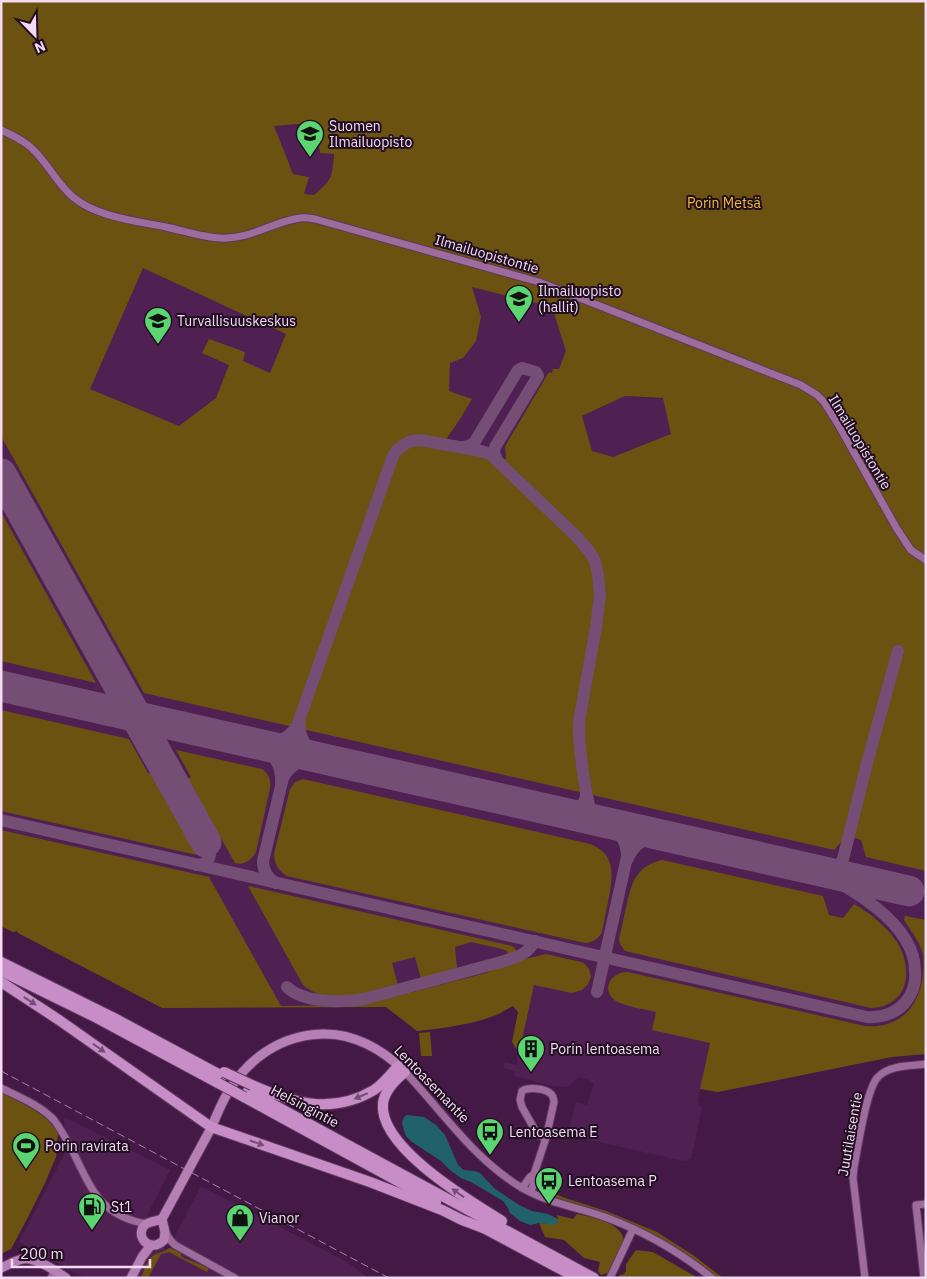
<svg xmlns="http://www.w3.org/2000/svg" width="927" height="1279" viewBox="0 0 927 1279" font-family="'IBM Plex Sans',sans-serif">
<rect width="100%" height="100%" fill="#441945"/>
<g fill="#512052">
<path d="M310 123 317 133 320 153H334L333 175 325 186 314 195 304 194 308 177 293 174 273 126Z"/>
<path d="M1 158 302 237 621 322 582 416 625 396 696 401 926 585V1054L892 1057 700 1089 698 1101 702 1108 691 1159 683 1161 582 1138 568 1133 576 1102 587 1105 594 1084 589 1080 578 1077 569 1087 553 1086 514 1076 515 1071 503 1068 505 1062 516 1065 517 1062 518 1053 512 1042 518 1012 513 1006 497 1015 471 1023 437 1029 417 1031 386 1007 162 1008 18 933 17 931 13 932 1 926Z"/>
<path d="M64 1117 170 1170 137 1235 170 1251 173 1240 201 1186 347 1262 369 1278H85L19 1242 66 1151Z"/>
</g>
<g fill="#6b5210" fill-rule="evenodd">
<path d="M1 1H926V871L866 857 861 840 847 836 834 850 144 693 1 436ZM310 123 317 133 320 153 334 154C332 177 333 179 314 195L304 194 309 177 293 174 274 126ZM143 268 286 334 270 373 243 361 245 352 209 339 202 353 229 365 216 398 179 426 90 389ZM472 287 552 307 566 351 559 369H553L552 373 549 372 507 443 505 447 506 458 498 465 482 456 443 448 447 438 460 419 472 399 449 391 450 363 463 358 476 341 481 317ZM625 396 663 398 671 434 613 457 592 451 582 416Z"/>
<path d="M1 512 96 683 1 661Z"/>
<path d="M1 710 129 739 148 773 152 774 197 855 1 811Z"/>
<path d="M176 750 262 769C269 774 271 780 270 788L256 852C252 860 243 866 235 863L188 779 191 777Z"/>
<path d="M303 779 586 843C620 852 612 881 607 907 605 915 604 926 601 934 598 939 591 943 585 943L287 876C279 871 274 864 274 854L290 789 295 782Z"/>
<path d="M1 830 209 877 281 1006 354 1005 366 1004 486 973 513 962 546 954 581 962 584 963 589 969 591 977 588 984 582 990 572 993 534 985 519 1053 512 1042 518 1012 513 1006C507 1009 502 1013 496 1015 471 1025 444 1028 417 1031L386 1007 162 1008 18 933 17 931 13 932 1 926Z"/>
<path d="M662 860 823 896 829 915 843 918 854 904C869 912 887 927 897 942 914 970 909 1006 871 1008L625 951 620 944 619 939C622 927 624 915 627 904 632 881 637 866 662 860Z"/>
<path d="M248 886 512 946 515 948 516 951 514 954 508 956 507 951 502 949 471 942 455 947 457 968 421 979 415 957 392 963 398 985C370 992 328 1007 303 985Z"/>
<path d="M905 916 926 920V1054L892 1057 718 1092 700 1089 710 1043 652 1030 656 1012C645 1009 626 1007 616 1001 601 991 609 972 628 972L865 1026C907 1030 927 995 923 955 920 942 911 931 904 920Z"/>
<path d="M430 1032 432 1056H421L419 1033Z"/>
<path d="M1 1092 33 1109 47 1119 58 1132 56 1157 45 1183 28 1217 11 1249 1 1254Z"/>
<path d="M542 1188 565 1198 606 1211 657 1232 693 1255 723 1278H716L704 1267 666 1242 541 1192Z"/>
<path d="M577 1214C592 1217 629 1224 623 1246 621 1255 613 1265 608 1273L601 1275 598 1271 600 1262 584 1258 564 1240 545 1237 539 1223 546 1224 558 1222V1219L557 1215 573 1219Z"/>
<path d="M169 1248 181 1252V1256L184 1258 209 1268 207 1272 169 1252 161 1254 148 1278H141C144 1271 147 1259 154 1255 159 1252 164 1253 169 1248Z"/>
<path d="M636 1250 653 1252 698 1278H701H617L620 1275 624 1274 626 1271V1264Z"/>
</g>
<path fill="#216169" d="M407 1115 424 1117 436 1125 445 1135 458 1165 464 1170 474 1171 480 1173 494 1188 519 1205 532 1211 548 1214 558 1219V1222L554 1225 539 1223 530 1225 520 1221 510 1213 508 1208 503 1201 471 1182 461 1178 451 1171 441 1161 412 1142 406 1136 404 1131 402 1123 404 1117Z"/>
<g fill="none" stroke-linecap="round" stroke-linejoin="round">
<g stroke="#744e74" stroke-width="12">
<path d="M463 447 469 446 474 443 518 370 522 368 536 372 538 376 495 447 494 453 497 460"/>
<path d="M1 686 6 687"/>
<path d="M300 719C297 736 307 751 323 758"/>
<path d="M257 744C273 744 287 741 297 726L393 456 396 451 405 444 411 441 420 440 481 451 490 454 577 537 589 551 595 561 598 575 600 595 596 627 579 722C578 737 585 802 593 815 595 820 600 821 605 823 619 830 627 842 627 857L597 992"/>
<path d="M257 744C273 752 282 764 281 782"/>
<path d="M562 813C575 813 585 808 586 794"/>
<path d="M1 820 867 1017C882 1018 898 1013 907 1000 913 992 916 981 915 971 915 924 850 886 811 870"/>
<path d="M627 860C635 841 650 834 670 837"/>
<path d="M196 865C206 865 211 860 210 849"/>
<path d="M820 871C830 871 838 869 843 859L867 763 898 651"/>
<path d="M276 883C267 878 263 871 263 861L283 778C292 761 307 757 325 759"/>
<path d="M287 987C303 1003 343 1003 364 999L501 962C516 957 526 956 535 941"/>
</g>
<g stroke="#744e74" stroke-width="31">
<path d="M1 474 206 842"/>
<path d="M1 686 909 891"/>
</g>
<defs>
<g id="minor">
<path d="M1 130C10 134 20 139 28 145 46 159 55 182 73 197 96 217 137 221 166 227 184 231 201 237 219 238 251 240 271 222 300 218 305 217 310 218 315 219L539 282 801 385 817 395 824 402 838 424 897 529 911 550 926 560"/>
<path d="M405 1072C443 1112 475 1161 524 1189 551 1204 582 1208 610 1219 647 1233 681 1253 712 1278"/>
<path d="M1 1088C19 1097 40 1105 54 1120 60 1128 65 1137 70 1146 90 1185 98 1216 147 1224"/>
<path d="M522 1188 530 1177 534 1174"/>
<path d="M531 1192 534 1182V1174L546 1138 554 1102C553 1098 554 1097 551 1094 545 1088 528 1087 522 1091L520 1100 522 1107 535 1130 539 1135 546 1138"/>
<path d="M165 1232 171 1241 175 1245 235 1278"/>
<path d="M51 1278 55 1271"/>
<path d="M610 1278 633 1229"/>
<path d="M865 1278 853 1178 854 1167C858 1148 866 1089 878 1077 889 1065 910 1066 926 1064"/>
<path d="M924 1278 916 1205 926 1204"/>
</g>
<g id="major">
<path d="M162 1219C157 1221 151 1221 146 1224 133 1234 149 1255 164 1240L165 1232 162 1219C178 1190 193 1161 209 1132 215 1120 220 1106 227 1094 247 1059 281 1035 322 1034 353 1033 382 1049 403 1070"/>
<path d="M1 1268C8 1265 16 1260 23 1259 36 1257 56 1271 66 1278"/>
<path d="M131 1278 142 1257 151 1245"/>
</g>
<g id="highway">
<path d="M1 962 116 1019 222 1076"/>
<path d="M1 971 97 1018 218 1083"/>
<path d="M1 982 59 1020 211 1127 370 1182 442 1210 462 1220 486 1229"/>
<path d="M405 1072C395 1080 385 1090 383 1103 378 1147 470 1201 502 1221"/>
<path d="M252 1085C293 1103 332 1115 374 1090 383 1084 391 1074 398 1066"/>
<path d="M248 1091 594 1278"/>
<path d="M244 1097 436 1202"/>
<path d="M480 1226 577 1278"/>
</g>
</defs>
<use href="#minor" stroke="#5e395f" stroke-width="9"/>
<use href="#major" stroke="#5e395f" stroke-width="11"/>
<use href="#highway" stroke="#5e395f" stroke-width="12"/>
<use href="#minor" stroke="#9d6c9d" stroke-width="7"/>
<use href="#major" stroke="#b680b6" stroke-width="9"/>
<use href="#highway" stroke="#c78dc6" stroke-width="10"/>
<path stroke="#a482a4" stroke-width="1" stroke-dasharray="8 4" stroke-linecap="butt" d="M1 1071 389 1278"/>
<defs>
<g id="highway-bridge">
<path d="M224 1072 252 1085"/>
<path d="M218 1083 244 1097"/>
</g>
</defs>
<use href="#highway-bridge" stroke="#5e395f" stroke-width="12" stroke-linecap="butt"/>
<use href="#highway-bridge" stroke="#c78dc6" stroke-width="10"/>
</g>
<defs><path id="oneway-solid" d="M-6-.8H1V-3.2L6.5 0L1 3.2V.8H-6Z" transform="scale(1.25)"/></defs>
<g fill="#744e74">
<use href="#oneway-solid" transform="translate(30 1001) rotate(33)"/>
<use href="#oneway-solid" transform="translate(99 1048) rotate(35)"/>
<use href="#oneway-solid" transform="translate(361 1096) rotate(157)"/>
<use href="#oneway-solid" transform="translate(257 1143) rotate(19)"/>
<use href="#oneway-solid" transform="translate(458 1193) rotate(-144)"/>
</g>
<defs>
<symbol id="school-pin" viewBox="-11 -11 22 30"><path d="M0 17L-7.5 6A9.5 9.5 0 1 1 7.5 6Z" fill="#5ad56f" stroke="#200e21"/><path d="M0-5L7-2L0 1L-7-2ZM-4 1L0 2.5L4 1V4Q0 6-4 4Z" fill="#111"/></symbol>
<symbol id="university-pin" viewBox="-11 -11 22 30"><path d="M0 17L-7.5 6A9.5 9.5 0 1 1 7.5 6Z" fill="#5ad56f" stroke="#200e21"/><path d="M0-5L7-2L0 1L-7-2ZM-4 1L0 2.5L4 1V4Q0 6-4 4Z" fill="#111"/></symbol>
<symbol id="building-pin" viewBox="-11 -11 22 30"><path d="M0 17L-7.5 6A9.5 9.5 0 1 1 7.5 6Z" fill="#5ad56f" stroke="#200e21"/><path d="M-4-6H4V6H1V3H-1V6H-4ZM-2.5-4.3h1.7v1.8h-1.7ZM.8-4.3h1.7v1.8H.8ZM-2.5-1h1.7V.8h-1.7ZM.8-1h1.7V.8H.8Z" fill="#111"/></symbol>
<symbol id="bus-pin" viewBox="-11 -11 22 30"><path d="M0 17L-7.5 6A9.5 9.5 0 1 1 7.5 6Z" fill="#5ad56f" stroke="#200e21"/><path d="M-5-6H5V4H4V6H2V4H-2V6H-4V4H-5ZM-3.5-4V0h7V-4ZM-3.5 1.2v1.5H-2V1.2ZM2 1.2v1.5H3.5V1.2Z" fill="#111"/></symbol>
<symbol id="stadium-pin" viewBox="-11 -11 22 30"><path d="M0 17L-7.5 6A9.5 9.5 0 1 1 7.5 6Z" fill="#5ad56f" stroke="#200e21"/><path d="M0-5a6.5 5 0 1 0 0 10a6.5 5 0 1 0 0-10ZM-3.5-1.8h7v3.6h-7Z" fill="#111"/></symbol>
<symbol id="fuel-pin" viewBox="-11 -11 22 30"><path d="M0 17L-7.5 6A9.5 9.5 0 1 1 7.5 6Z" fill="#5ad56f" stroke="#200e21"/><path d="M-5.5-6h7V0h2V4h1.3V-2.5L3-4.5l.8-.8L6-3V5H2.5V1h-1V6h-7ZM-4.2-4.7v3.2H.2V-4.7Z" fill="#111"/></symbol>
<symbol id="shop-pin" viewBox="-11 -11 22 30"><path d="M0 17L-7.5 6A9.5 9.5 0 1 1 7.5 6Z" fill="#5ad56f" stroke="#200e21"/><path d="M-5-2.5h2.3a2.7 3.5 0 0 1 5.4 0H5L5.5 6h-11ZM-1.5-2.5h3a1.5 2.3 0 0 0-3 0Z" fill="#111"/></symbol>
</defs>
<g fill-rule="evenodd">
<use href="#school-pin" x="294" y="118" width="32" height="43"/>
<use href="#university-pin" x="503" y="283" width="32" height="43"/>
<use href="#university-pin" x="142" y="305" width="32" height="43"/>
<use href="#building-pin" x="515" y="1033" width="32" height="43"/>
<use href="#bus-pin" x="474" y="1116" width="32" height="43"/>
<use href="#stadium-pin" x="10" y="1130" width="32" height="43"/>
<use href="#bus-pin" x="533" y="1165" width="32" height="43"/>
<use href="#fuel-pin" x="76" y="1191" width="32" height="43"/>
<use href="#shop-pin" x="224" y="1202" width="32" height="43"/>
</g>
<g text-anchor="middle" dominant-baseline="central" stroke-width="4" stroke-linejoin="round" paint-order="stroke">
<g font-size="14" fill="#f5daf4" stroke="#200e21" text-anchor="start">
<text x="329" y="126">Suomen<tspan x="329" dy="16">Ilmailuopisto</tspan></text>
<text x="538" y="291">Ilmailuopisto<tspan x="538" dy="16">(hallit)</tspan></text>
<text x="177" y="321">Turvallisuuskeskus</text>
<text x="550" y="1049">Porin lentoasema</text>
<text x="509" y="1132">Lentoasema E</text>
<text x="45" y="1146">Porin ravirata</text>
<text x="568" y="1181">Lentoasema P</text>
<text x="111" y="1207">St1</text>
<text x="259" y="1218">Vianor</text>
</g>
<g font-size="14" fill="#f0bd35" stroke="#200e21">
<text x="724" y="203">Porin Metsä</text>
</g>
<g font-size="14" fill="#f5daf4" stroke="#200e21">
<text transform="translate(487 254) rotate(16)">Ilmailuopistontie</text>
<text transform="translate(860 442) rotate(59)">Ilmailuopistontie</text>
<text transform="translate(432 1084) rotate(46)">Lentoasemantie</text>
<text transform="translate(305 1106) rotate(28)">Helsingintie</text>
<text transform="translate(850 1134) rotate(-80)">Juutilaisentie</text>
</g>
</g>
<rect width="927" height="1279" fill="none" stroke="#f5daf4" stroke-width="5"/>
<g transform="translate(35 35) rotate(157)" stroke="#200e21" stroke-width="4" paint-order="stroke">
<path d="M0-4L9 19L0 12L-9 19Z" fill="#f5daf4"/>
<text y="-8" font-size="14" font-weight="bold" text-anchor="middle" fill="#f5daf4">N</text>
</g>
<path d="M12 1259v8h138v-8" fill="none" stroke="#f5daf4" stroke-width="2.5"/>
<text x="20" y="1259" font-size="15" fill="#f5daf4" stroke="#200e21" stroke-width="4" paint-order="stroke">200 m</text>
</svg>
